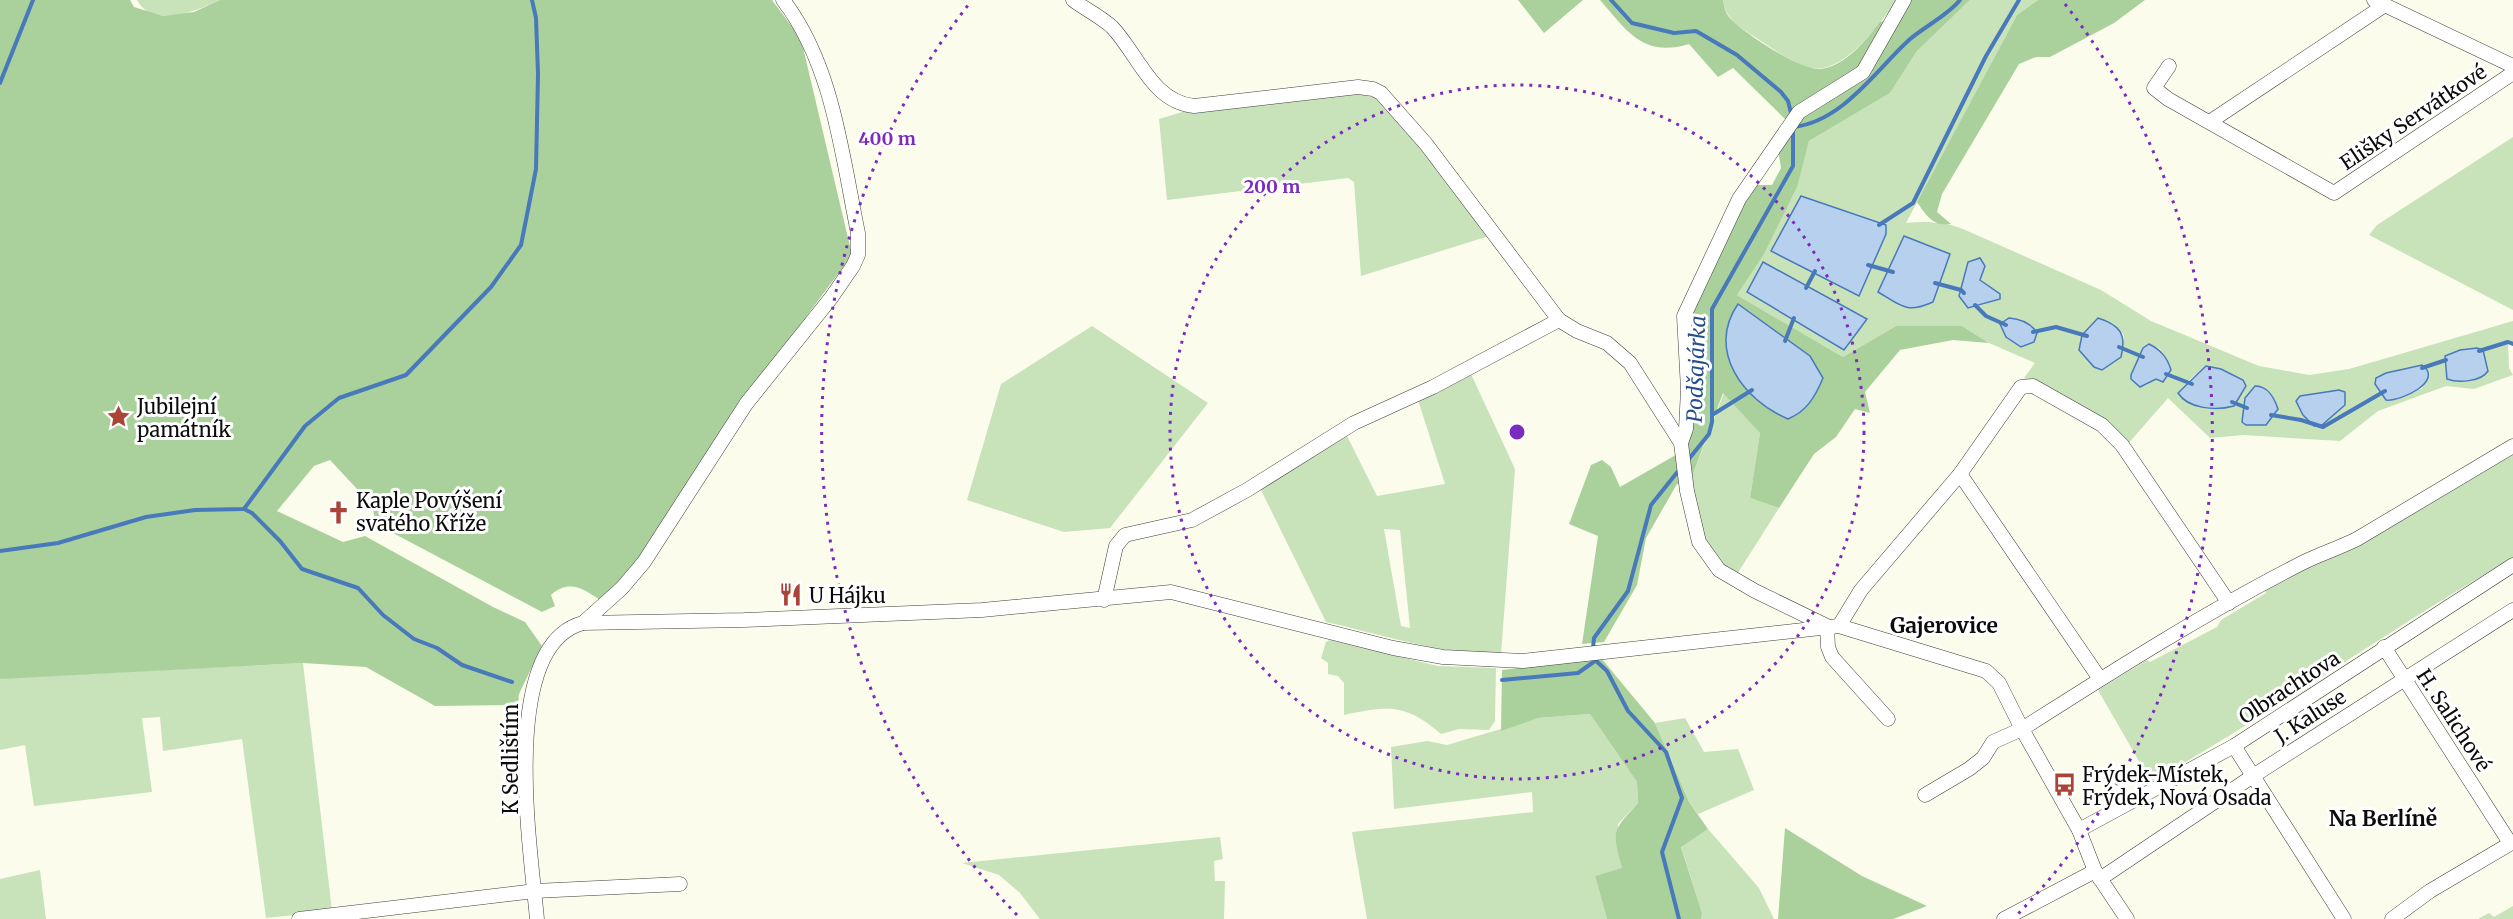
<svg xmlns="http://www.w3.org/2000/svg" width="2513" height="919" viewBox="0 0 2513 919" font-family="Merriweather,serif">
<rect width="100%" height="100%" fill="#fcfcec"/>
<g fill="#c8e2ba" fill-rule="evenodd">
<path d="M137 0H220C198 10 153 30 137 0Z"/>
<path d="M1723 0H1898C1879 23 1842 79 1807 67 1790 61 1773 49 1758 39 1743 29 1725 20 1723 0Z"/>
<path d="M1970 0H2038L2017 15 1906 223C1926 221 1945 222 1963 229L2101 290 2151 321 2259 366 2309 375 2349 369 2513 321V342H2508L2509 368 2513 375 2474 389 2446 386 2378 411 2340 441 2243 435 2210 438 2168 398 2127 445 2091 413 2024 378 2035 363 1989 343 1962 326H1896L1843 357 1737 295C1771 243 1793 201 1809 141L1890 93 1917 51ZM1886 234 1859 296 1771 251ZM1904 236 1950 254 1933 302 1878 292ZM1763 262 1867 319 1845 350 1798 323ZM1985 266 1980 279 2000 294V299L1979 306 1959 296 1963 280ZM2111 322 2124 335 2121 357ZM2149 344 2160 349 2167 359 2164 382 2156 379 2145 386 2131 375 2143 348ZM2487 364 2488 371 2479 379 2455 381ZM2422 365 2425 366 2423 388 2389 401 2400 369ZM2206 366 2246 386C2227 425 2210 403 2187 382Z"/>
<path d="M1360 94 1376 98 1391 111 1489 236 1361 276 1354 182 1348 178 1167 200 1159 119 1189 110Z"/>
<path d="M2513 137V310L2369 235 2377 225Z"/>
<path d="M1092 326 1208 403 1110 528 1064 532 967 500 1001 384Z"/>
<path d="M1471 374 1515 469 1501 654C1452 657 1375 633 1326 622L1260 488 1346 434 1377 496 1445 484 1418 400ZM1384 529 1400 530 1410 628 1401 626Z"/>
<path d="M1724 393 1760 433 1750 498 1779 508 1734 579 1704 547 1690 482Z"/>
<path d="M2513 448V558C2390 628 2275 712 2151 782L2098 690 2147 660 2150 662 2217 627 2221 620 2266 593 2265 589Z"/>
<path d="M1330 640 1438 666 1496 668 1495 721 1489 730 1459 729 1441 734C1405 703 1388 706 1344 715V683L1338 676 1328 674V663L1321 658 1326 642Z"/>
<path d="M303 663 332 911 266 918 242 739 163 751 160 717 142 718 152 792 34 806 25 745 0 750V679L4 678Z"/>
<path d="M1590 714 1637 782 1638 803 1618 824 1622 869 1595 876 1607 919H1367L1352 832 1533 812 1532 792 1394 809 1391 747 1427 741 1447 745 1538 718Z"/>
<path d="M1685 718 1704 752 1738 749 1754 790 1698 814 1689 802 1655 723Z"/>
<path d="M1708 829 1759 888 1774 919H1701L1702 913 1681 846Z"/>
<path d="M1220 837 1223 859 1214 861 1215 881H1225L1224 919H1040L1020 893 999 875 962 863Z"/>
<path d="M40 870 46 919H0V879Z"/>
<path d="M2513 906V919H2478L2489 913 2494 917Z"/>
</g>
<g fill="#aad19c">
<path d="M0 0H130L134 7 163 16 194 12 220 0H772L801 39 852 255 745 399 617 589 603 602C585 590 570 578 551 595L555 606 542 612 376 524 372 505 330 460 314 466 277 511 343 542 365 536 493 607 525 622 542 646 519 694 518 705 435 706 366 667 303 663 0 679Z"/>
<path d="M1518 0H1583L1544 33Z"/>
<path d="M1600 0H1723C1724 6 1725 12 1729 17 1742 32 1801 71 1820 69 1846 66 1865 41 1880 22L1889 20 1910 0H1970L1917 51 1890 93 1809 141 1797 187 1764 254 1737 295 1843 357 1896 326H1962L1989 343 1953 340 1900 350 1865 392 1870 413 1855 409 1836 437 1814 454 1779 508 1750 498 1760 433 1723 393 1690 482 1677 484 1646 538 1637 585 1604 642 1582 644 1598 536 1569 524 1591 465 1602 460 1611 467 1620 487 1674 456 1682 442 1681 315 1754 185H1772L1781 168 1778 150 1786 120 1733 68 1718 77 1689 44C1643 58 1627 31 1600 0Z"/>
<path d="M2038 0H2145L2114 23 2050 57H2036L2019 64 1942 194 1937 212 1951 224C1933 227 1926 215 1917 202L2017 15Z"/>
<path d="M1601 658 1655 723 1689 802 1708 829 1681 847 1702 913 1701 919H1607L1595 876 1622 868C1612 830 1612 832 1638 803L1637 782 1590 714 1538 718 1501 731 1502 670Z"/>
<path d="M1785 828 1862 876 1927 906 1893 919H1778Z"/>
</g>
<g fill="#b7d0ed" stroke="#4879bb" stroke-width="1.5">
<path d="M1801 196 1886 225V234L1859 296 1771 251Z"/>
<path d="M1904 236 1950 254 1933 302C1906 314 1902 306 1878 292Z"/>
<path d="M1980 258 1985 266 1980 280 2000 294V299L1968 308 1959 296 1968 262Z"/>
<path d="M1763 262 1867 319 1844 350 1747 292Z"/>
<path d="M1738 304 1810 356 1823 378C1815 397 1807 411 1788 419 1743 400 1706 350 1738 304Z"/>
<path d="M2009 318C2020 319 2031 323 2037 333L2034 342 2021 347 2006 337 2000 324Z"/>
<path d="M2098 318C2120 325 2127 334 2121 357L2102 370 2094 367 2079 350 2082 335Z"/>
<path d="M2149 344C2161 350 2167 357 2171 370L2163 382 2156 379 2140 387 2131 379V375L2143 348Z"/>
<path d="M2477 348 2483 350 2488 371C2481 382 2458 383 2447 379L2445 356 2460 350Z"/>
<path d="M2422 365C2445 381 2400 402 2386 400L2375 384 2376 378 2386 373Z"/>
<path d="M2206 366 2221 369 2243 380 2246 386 2234 406C2216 411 2188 409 2178 393Z"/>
<path d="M2255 386C2268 386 2274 397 2278 409L2266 425H2246L2242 422 2245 398Z"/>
<path d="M2339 390 2345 392V405L2322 425 2314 426 2303 415 2296 401 2300 396Z"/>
</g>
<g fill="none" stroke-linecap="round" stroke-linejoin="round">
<g stroke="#4879bb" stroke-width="4">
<path d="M1611 0 1632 23 1674 33 1696 31 1737 55 1781 92 1788 101 1792 117"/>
<path d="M0 83 33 0"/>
<path d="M1879 225 1913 203 1986 56 2019 0"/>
<path d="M1868 265 1893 272"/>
<path d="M1935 283 1961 290 1964 293"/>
<path d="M1806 288 1815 271"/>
<path d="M1975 305 1986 316 2006 325"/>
<path d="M2033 332 2056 327 2087 336"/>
<path d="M1785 341 1794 318"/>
<path d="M2119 347 2143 357"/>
<path d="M2479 351 2508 342 2513 344"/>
<path d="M2422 368 2446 360"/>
<path d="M2166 374 2192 384"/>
<path d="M2232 402 2247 408"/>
<path d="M1712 415 1752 390"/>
<path d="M2271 415 2301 420 2323 427 2385 391"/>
<path d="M1688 460 1709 434 1712 422V309L1793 166V127C1842 122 1875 71 1909 40 1925 26 1947 16 1960 0"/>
<path d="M244 509 252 513 280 541 302 569 358 588 383 615 414 639 437 648 462 665 512 682"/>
<path d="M0 551 58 543 146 517 195 510 244 509 305 426 339 398 406 375 491 287 521 245 536 169 538 74 536 18 532 0"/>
<path d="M1502 680 1578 673 1595 661"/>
<path d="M1679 919 1662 852 1682 798 1666 752 1628 711 1607 671 1592 657 1594 638 1628 591 1651 505 1679 470"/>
</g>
<defs>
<g id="street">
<path d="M1073 0C1085 9 1101 17 1112 27 1138 54 1152 102 1194 106L1358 87 1373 89 1381 93 1426 144 1559 320 1577 331 1607 343 1630 363 1681 443 1687 491 1699 542 1719 570 1755 591 1827 626 1828 647 1832 657 1888 719"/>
<path d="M2374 0 2513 66"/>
<path d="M2169 66 2154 88 2168 99 2334 193 2513 73"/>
<path d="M2211 121 2385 5"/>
<path d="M1681 443 1686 429 1688 389 1684 316 1739 199 1799 112 1863 72 1904 0"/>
<path d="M1960 474 2100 679"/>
<path d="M1104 600 1116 546 1125 535 1192 520 1247 490 1354 423 1433 387 1559 320"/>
<path d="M583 623 622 588 644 562 746 404 831 298 853 266 858 255V233C842 155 833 65 783 0"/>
<path d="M1839 626 1861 590 1960 474 2021 387 2033 386 2102 425 2122 445 2229 603"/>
<path d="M2384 647 2510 843"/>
<path d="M2234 746 2344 919"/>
<path d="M1925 795 1969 769 1983 758 1993 742 2022 729C2113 671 2206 612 2302 563 2320 554 2339 548 2357 539L2513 446"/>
<path d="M2079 830 2234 746 2513 565"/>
<path d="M2100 879 2253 776 2513 610"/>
<path d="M299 919 535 891 680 884"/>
<path d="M537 919C531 852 498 645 583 623L744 620 982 610 1171 592 1393 648 1443 657 1523 661 1839 626 1986 671 1999 683 2022 729 2079 830 2095 871 2127 919"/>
<path d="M2004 919 2095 871"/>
<path d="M2392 919 2430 891 2513 842"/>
</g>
</defs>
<use href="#street" stroke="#3e3e3e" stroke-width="15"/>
<use href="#street" stroke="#fff" stroke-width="14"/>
</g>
<g fill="none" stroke="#7b2cbf" stroke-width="3" stroke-dasharray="3 6">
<circle cx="1517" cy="432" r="347"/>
<path d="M1017 915A695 695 0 0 1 969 4M2065 4A695 695 0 0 1 2017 915"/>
</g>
<defs>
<symbol id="sight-bare" viewBox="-9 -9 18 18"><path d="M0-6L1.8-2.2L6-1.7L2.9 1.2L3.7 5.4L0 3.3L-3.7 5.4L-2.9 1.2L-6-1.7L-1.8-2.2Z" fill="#a94436" stroke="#fff" stroke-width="2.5" paint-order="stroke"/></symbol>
<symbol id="church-bare" viewBox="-9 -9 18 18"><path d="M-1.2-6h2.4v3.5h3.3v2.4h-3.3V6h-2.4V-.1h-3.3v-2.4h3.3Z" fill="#a94436" stroke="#fff" stroke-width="2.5" paint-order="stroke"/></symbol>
<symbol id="restaurant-bare" viewBox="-9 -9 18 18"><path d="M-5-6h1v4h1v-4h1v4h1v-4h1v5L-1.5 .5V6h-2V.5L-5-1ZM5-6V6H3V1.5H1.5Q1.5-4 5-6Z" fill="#a94436" stroke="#fff" stroke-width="2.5" paint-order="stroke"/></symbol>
<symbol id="bus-bare" viewBox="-9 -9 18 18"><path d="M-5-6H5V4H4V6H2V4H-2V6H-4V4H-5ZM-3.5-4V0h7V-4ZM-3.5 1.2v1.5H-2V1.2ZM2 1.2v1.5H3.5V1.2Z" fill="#a94436" stroke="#fff" stroke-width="2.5" paint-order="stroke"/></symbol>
</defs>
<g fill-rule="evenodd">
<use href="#sight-bare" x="102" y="400" width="33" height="33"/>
<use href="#church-bare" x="322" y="496" width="33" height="33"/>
<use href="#restaurant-bare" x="774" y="578" width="33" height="33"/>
<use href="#bus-bare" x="2048" y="768" width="33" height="33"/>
</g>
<g text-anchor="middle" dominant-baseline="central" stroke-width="6" stroke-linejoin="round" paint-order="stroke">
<g font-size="20" fill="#0b0b0b" stroke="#fff">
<text transform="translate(2413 117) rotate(-34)">Elišky Servátkové</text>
<text transform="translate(2289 687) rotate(-33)">Olbrachtova</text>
<text transform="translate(2310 716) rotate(-33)">J. Kaluse</text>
<text transform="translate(2454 720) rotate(57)">H. Salichové</text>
<text transform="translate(510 759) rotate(-90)">K Sedlištím</text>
</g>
<g font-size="20" fill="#0b0b0b" stroke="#fff" text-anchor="start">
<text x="137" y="406">Jubilejní<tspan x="137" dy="23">památník</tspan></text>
<text x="356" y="500">Kaple Povýšení<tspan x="356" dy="23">svatého Kříže</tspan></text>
<text x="809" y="595">U Hájku</text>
<text x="2082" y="774">Frýdek-Místek,<tspan x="2082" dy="23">Frýdek, Nová Osada</tspan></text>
</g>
<g font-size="21" font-style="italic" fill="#264e8c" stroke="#fff">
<text transform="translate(1696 369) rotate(-88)">Podšajárka</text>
</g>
<g font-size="21" font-weight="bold" fill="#0b0b0b" stroke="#fff">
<text x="1944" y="625">Gajerovice</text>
<text x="2383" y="818">Na Berlíně</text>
</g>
</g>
<circle cx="1517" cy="432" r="9" fill="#7b2cbf" stroke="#fff" stroke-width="3"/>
<g font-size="18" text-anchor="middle" font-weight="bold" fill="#7b2cbf" stroke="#fff" stroke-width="6" stroke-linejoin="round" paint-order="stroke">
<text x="887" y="145">400 m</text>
<text x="1272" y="193">200 m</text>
</g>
</svg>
